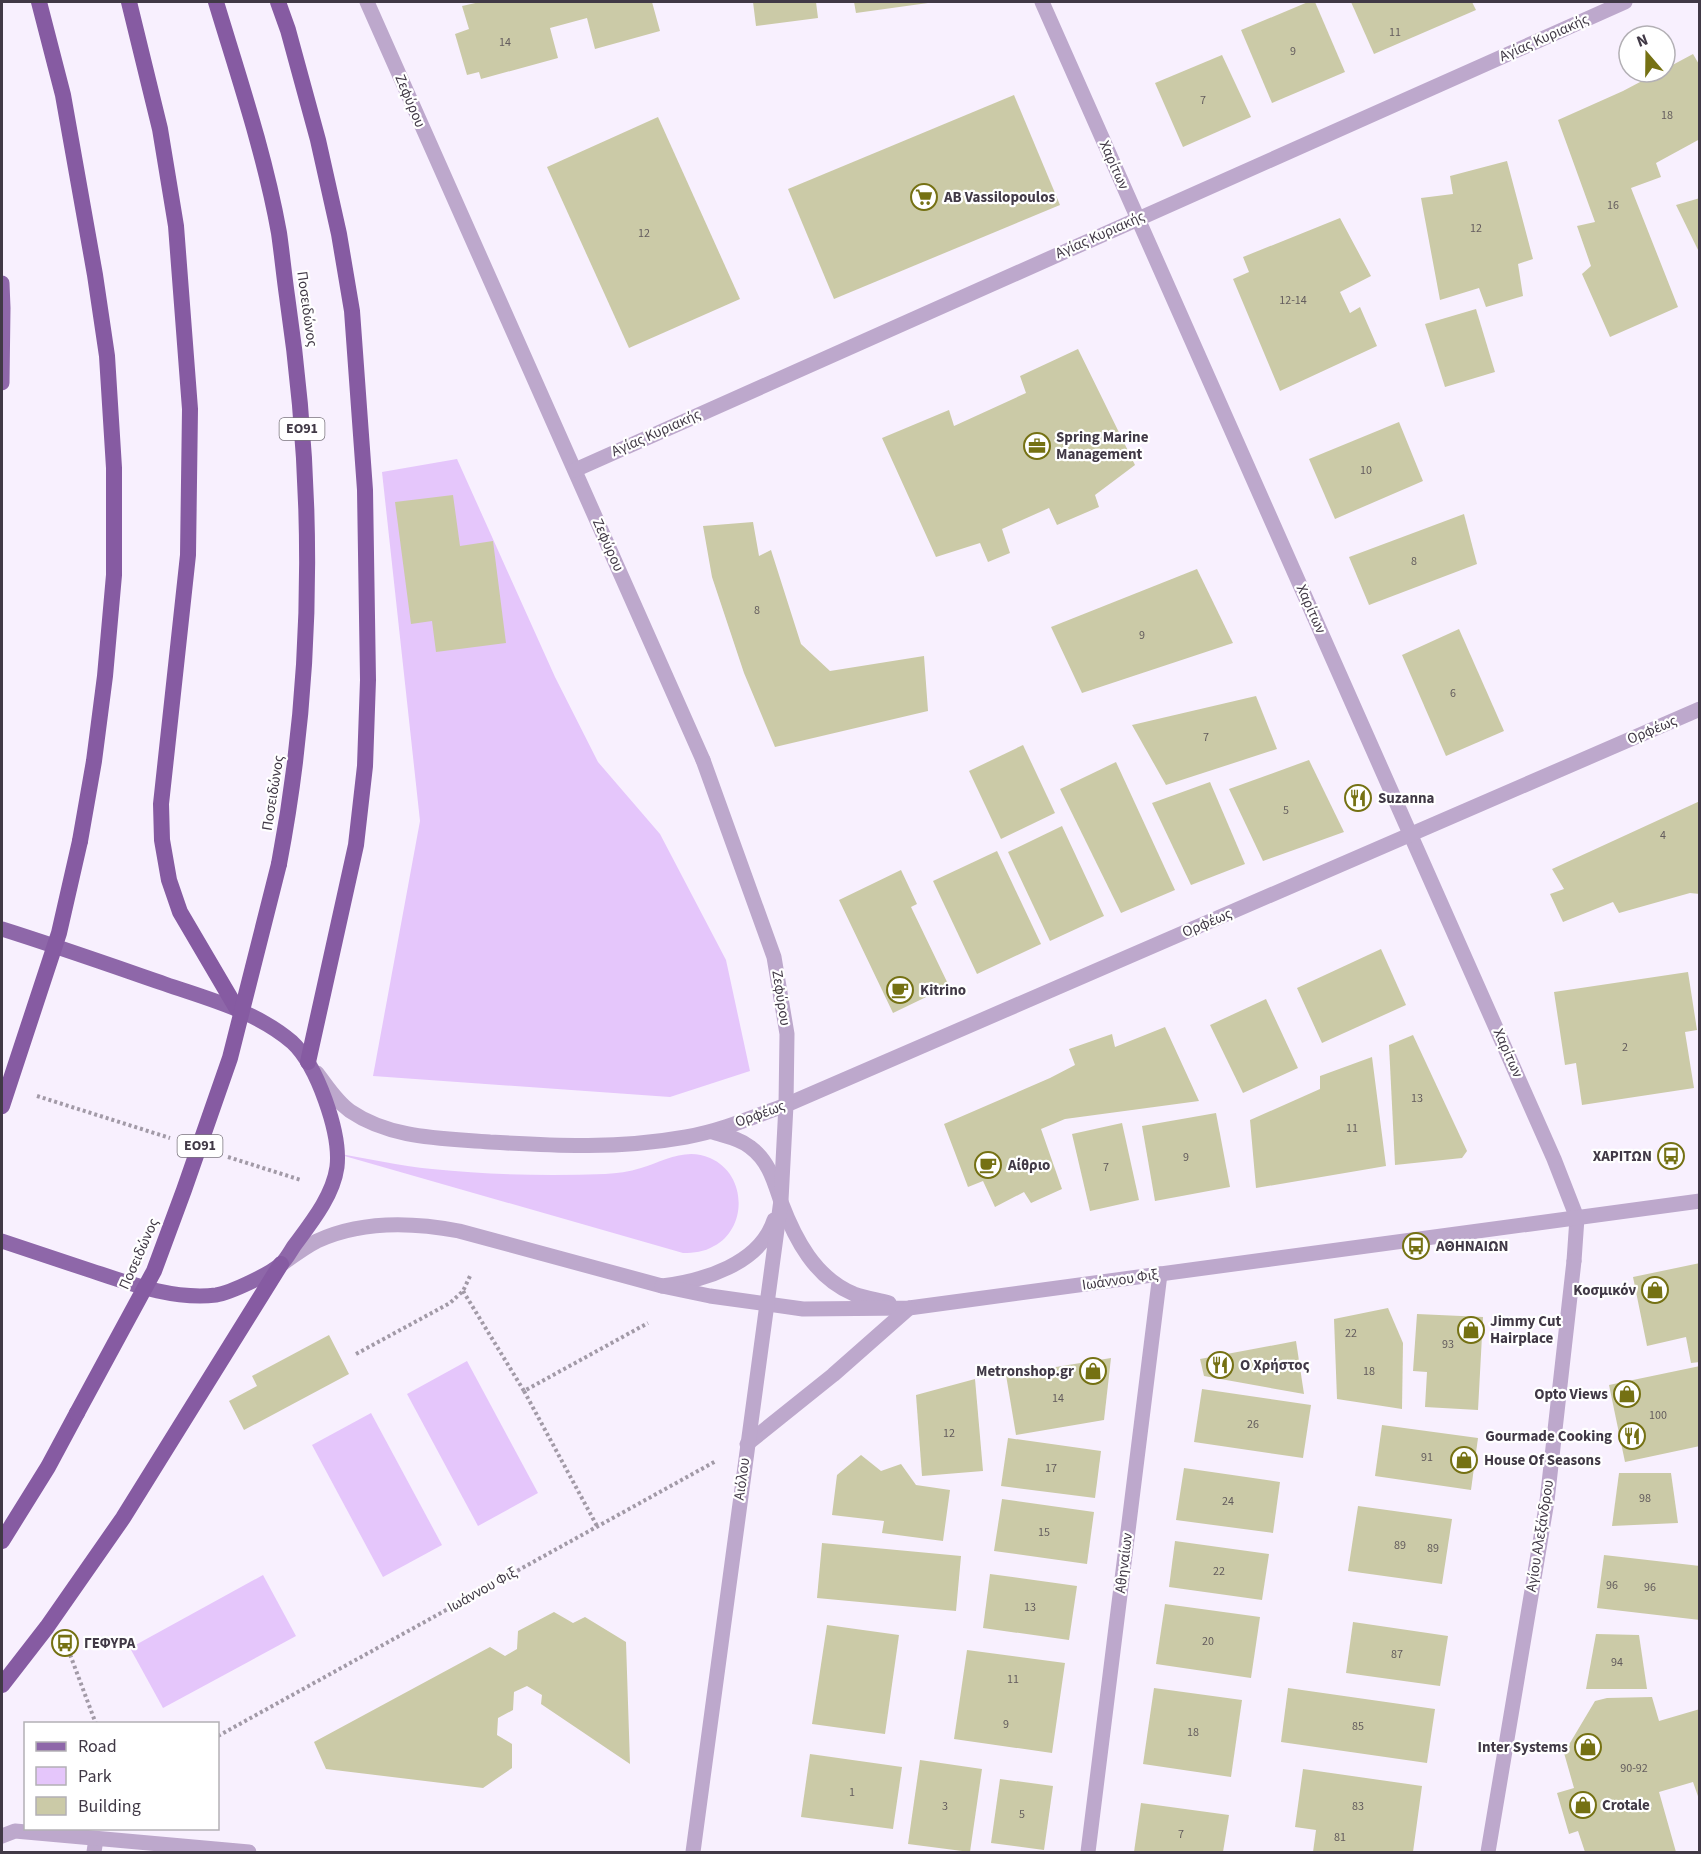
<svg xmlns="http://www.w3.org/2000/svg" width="1701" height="1854" viewBox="0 0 1701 1854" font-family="'Source Sans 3',sans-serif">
<rect width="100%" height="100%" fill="#f8f0fe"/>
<g fill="#e5c6fb">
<path d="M457 459 555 677 598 762 660 834 726 960 750 1071 670 1097 373 1076 420 821 382 472Z"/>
<path d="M334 1153C366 1158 400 1166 432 1169 489 1175 548 1176 605 1174 617 1173 629 1172 641 1168 664 1161 686 1147 710 1158 747 1174 748 1228 714 1246 704 1252 694 1253 683 1253Z"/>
<path d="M467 1361 538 1493 478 1526 407 1394Z"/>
<path d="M371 1413 442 1545 383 1577 312 1445Z"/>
<path d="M263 1575 296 1636 163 1708 130 1648Z"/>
</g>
<g fill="#cbcaa7">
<path d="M480 2H652L660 31 595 49 587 18 550 28 558 58 481 79 479 72 467 75 455 34 469 29 462 6Z"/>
<path d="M753 2H816L818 18 756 26Z"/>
<path d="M854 2H928V3L856 13Z"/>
<path d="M1308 2H1315L1345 72 1272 103 1241 30Z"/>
<path d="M1351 2H1472L1476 10 1374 54Z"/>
<path d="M1693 54 1700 66V139L1656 163 1661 177 1631 188 1678 307 1610 337 1582 274 1591 266 1577 226 1595 222 1558 120 1623 91 1659 72H1665V69Z"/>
<path d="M1222 55 1251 117 1183 147 1155 83Z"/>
<path d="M1014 95 1060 205 834 299 788 189Z"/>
<path d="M658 117 740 299 629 348 547 167Z"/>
<path d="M1507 161 1533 259 1518 264 1523 296 1486 307 1479 288 1440 300 1421 198 1453 194 1450 176Z"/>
<path d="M1700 198V254L1676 205Z"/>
<path d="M1340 218 1371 276 1340 292 1350 313 1360 307 1377 346 1280 391 1233 279 1249 272 1243 257Z"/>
<path d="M1476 309 1495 372 1445 387 1425 324Z"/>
<path d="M1078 349 1135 465 1095 495 1099 507 1057 525 1049 508 1002 529 1010 553 988 562 980 543 936 557 882 438 949 410 954 426 1026 393 1020 376Z"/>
<path d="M1399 422 1423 481 1335 519 1309 459Z"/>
<path d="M453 495 460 546 493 541 506 643 436 652 432 621 411 624 395 502Z"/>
<path d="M1464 514 1477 564 1369 605 1349 557Z"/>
<path d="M753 522 759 556 771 550 801 644 830 671 924 656 928 711 775 747 744 673 712 577 703 526Z"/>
<path d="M1197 569 1233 643 1082 693 1051 627Z"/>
<path d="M1459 629 1504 731 1446 756 1402 655Z"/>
<path d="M1256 696 1277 749 1166 785 1132 725Z"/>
<path d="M1023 745 1055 813 1001 839 969 771Z"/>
<path d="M1309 760 1344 832 1263 861 1229 789Z"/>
<path d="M1116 762 1175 890 1121 913 1060 789Z"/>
<path d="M1210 782 1245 864 1191 885 1152 803Z"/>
<path d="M1700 801V894L1690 893 1619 913 1613 902 1563 922 1550 894 1564 889 1552 869Z"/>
<path d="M1062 826 1104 916 1050 941 1008 852Z"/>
<path d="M997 851 1041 944 977 974 933 881Z"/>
<path d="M901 870 917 904 911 907 949 986 893 1013 839 900Z"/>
<path d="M1381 949 1406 1005 1322 1043 1297 988Z"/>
<path d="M1688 972 1697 1030 1685 1032 1694 1088 1582 1105 1576 1063 1565 1065 1554 992Z"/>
<path d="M1266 999 1298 1068 1243 1093 1210 1025Z"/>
<path d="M1165 1027 1199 1101 1065 1119 1041 1129 1062 1189 1031 1203 1024 1192 995 1207 983 1181 968 1187 944 1124 1050 1078 1075 1065 1069 1049 1112 1034 1115 1047Z"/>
<path d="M1413 1035 1467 1151 1462 1158 1395 1165 1389 1045Z"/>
<path d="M1372 1057 1386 1166 1256 1188 1250 1120 1320 1089V1076Z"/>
<path d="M1216 1113 1230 1187 1155 1201 1142 1126Z"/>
<path d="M1122 1123 1139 1200 1090 1211 1072 1134Z"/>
<path d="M1700 1263V1362L1691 1363 1686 1337 1647 1346 1633 1277Z"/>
<path d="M1388 1308 1403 1343 1402 1409 1337 1399 1334 1319Z"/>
<path d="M1417 1314 1483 1317 1478 1410 1425 1407 1427 1372 1413 1371Z"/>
<path d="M329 1335 349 1374 244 1430 229 1401 257 1386 252 1376Z"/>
<path d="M1296 1341 1304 1394 1204 1376 1200 1359Z"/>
<path d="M1111 1358 1104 1420 1016 1435 1006 1375Z"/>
<path d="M1700 1366V1446L1625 1462 1609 1385Z"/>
<path d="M975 1379 983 1471 922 1476 916 1395Z"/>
<path d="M1202 1389 1311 1405 1303 1458 1194 1442Z"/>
<path d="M1382 1425 1478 1438 1471 1490 1375 1476Z"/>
<path d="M1008 1438 1101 1451 1095 1498 1001 1486Z"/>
<path d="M861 1455 881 1471 901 1464 916 1485 950 1490 943 1541 882 1533 884 1521 832 1515 837 1475Z"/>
<path d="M1184 1468 1280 1482 1273 1533 1176 1520Z"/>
<path d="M1619 1473H1671L1678 1523 1612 1526Z"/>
<path d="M1002 1499 1094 1512 1087 1564 994 1551Z"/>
<path d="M1358 1506 1452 1519 1442 1584 1348 1571Z"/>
<path d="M1175 1541 1269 1554 1262 1600 1169 1587Z"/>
<path d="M822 1543 961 1556 956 1611 817 1598Z"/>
<path d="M1604 1555 1700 1566V1620L1597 1608Z"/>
<path d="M990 1574 1077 1586 1069 1640 983 1628Z"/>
<path d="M1165 1604 1260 1617 1251 1678 1156 1664Z"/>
<path d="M554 1612 573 1623 585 1617 626 1642 630 1764 541 1704 542 1695 527 1686 514 1692 513 1710 498 1718 497 1735 512 1744V1768L483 1788 326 1769 314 1742 490 1647 505 1656 517 1649 518 1631Z"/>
<path d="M1353 1622 1448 1636 1440 1686 1346 1673Z"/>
<path d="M827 1625 899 1635 885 1734 812 1724Z"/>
<path d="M1596 1634 1639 1635 1647 1689H1586Z"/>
<path d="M967 1650 1065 1663 1052 1753 954 1739Z"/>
<path d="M1154 1688 1242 1700 1231 1777 1143 1764Z"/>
<path d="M1288 1688 1435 1709 1427 1763 1281 1742Z"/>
<path d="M1652 1697 1659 1721 1700 1709V1802L1693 1782 1659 1792 1676 1852H1585L1578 1831 1569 1834 1557 1793 1574 1788 1564 1753 1595 1701 1607 1698Z"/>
<path d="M810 1754 902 1767 893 1829 801 1817Z"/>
<path d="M920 1760 982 1769 970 1852 908 1844Z"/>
<path d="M1303 1769 1422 1786 1413 1852H1313L1316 1830 1295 1827Z"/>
<path d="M1000 1779 1053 1786 1044 1850 991 1843Z"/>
<path d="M1141 1803 1229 1815 1223 1852H1134Z"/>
</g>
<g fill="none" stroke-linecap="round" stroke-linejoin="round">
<g stroke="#a29aa7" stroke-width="4" stroke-dasharray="3 3" stroke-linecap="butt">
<path d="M37 1096 170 1138"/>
<path d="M228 1157 301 1180"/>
<path d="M463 1291 524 1391 648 1323"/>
<path d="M356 1354 450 1303 463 1291 471 1274"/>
<path d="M524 1391 597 1526"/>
<path d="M68 1649 96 1724"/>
<path d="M218 1736 716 1461"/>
</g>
<g stroke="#bda8cc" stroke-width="15">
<path d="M367 2 703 760"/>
<path d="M1042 2 1554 1159 1577 1218 1574 1261"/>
<path d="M575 470 1625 2"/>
<path d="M786 1105 1700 709"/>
<path d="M94 1852 96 1839"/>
<path d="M1088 1852 1160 1274"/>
</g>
<g stroke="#bda8cc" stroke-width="15">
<path d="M317 1073C327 1086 336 1101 350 1111 391 1139 442 1138 490 1142 557 1146 619 1149 686 1137 721 1131 753 1117 786 1105"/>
<path d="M712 1132C724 1136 739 1138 750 1147 769 1161 774 1181 781 1202 795 1239 815 1278 854 1294 865 1298 878 1300 889 1303"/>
<path d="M282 1264C293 1256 305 1247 317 1241 362 1220 412 1222 459 1231L662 1286C703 1281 760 1264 774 1220"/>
<path d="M662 1286 710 1296 803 1309 909 1308 1700 1201"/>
<path d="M747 1444 833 1375 909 1308"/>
<path d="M2 1836 15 1831 249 1852"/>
<path d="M693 1852 781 1200 786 1105 787 1034 774 957 703 760"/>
<path d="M1488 1852 1547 1501 1574 1261"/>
</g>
<g stroke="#8e67a9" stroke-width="15">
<path d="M2 283 3 308 2 383"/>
<path d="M2 929C56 946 110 965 165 984 208 999 256 1011 292 1042 317 1065 341 1133 337 1167 333 1196 311 1223 294 1246 290 1252 286 1260 281 1264 270 1274 230 1293 216 1295 174 1300 131 1284 92 1271 62 1261 32 1251 2 1241"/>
</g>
<g stroke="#865ba2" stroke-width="16">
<path d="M39 2 63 95 95 275 107 356 114 468V575L105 676 94 761 80 841"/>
<path d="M129 2 160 129 176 226 190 409 188 555 161 804 162 840 169 880 180 912 237 1009"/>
<path d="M216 2C239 78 265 155 279 233 282 254 284 275 287 296 315 485 315 676 279 864"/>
<path d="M278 2 288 30 318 140 339 234 352 311 365 490 368 680 365 766 356 845 308 1062"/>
<path d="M2 1541 48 1467 77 1413"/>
<path d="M2 1685 47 1627 123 1518 281 1264"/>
</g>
<g stroke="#865ba2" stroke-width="16">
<path d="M2 1106 59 933 80 841"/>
<path d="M77 1413 154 1271 184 1190 230 1058 279 864"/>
</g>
</g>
<defs>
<symbol id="supermarket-ring" viewBox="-11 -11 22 22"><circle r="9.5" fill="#fff" stroke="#757113" stroke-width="1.5"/><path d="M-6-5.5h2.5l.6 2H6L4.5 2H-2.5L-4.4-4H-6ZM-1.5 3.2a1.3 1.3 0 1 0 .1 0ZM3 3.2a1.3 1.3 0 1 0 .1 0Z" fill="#757113"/></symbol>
<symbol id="office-ring" viewBox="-11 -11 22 22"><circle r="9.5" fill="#fff" stroke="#757113" stroke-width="1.5"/><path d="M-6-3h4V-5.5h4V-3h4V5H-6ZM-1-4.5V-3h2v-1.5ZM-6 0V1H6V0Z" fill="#757113"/></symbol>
<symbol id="restaurant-ring" viewBox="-11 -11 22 22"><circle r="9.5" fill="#fff" stroke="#757113" stroke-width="1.5"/><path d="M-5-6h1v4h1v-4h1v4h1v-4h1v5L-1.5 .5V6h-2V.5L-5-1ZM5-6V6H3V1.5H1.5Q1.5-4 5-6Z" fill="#757113"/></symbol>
<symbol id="cafe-ring" viewBox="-11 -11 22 22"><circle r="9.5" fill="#fff" stroke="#757113" stroke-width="1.5"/><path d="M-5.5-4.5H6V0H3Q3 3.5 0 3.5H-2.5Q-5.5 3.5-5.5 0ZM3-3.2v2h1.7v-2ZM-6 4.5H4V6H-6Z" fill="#757113"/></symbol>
<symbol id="bus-ring" viewBox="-11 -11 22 22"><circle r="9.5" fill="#fff" stroke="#757113" stroke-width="1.5"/><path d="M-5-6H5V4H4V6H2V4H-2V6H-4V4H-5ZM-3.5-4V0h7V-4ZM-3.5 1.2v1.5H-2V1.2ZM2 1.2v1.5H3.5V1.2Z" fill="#757113"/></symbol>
<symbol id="shop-ring" viewBox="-11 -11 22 22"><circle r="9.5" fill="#fff" stroke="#757113" stroke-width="1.5"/><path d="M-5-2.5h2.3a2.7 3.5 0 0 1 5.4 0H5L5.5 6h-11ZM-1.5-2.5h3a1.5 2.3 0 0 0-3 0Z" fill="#757113"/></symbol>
</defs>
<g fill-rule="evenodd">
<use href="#supermarket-ring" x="909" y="182" width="30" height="30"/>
<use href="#office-ring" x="1022" y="431" width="30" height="30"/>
<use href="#restaurant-ring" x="1343" y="783" width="30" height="30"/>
<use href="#cafe-ring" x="885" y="975" width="30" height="30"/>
<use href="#bus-ring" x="1656" y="1141" width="30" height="30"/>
<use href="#cafe-ring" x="973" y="1150" width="30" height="30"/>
<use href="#bus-ring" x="1401" y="1231" width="30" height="30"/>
<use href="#shop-ring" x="1640" y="1275" width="30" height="30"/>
<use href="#shop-ring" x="1456" y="1315" width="30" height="30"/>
<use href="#restaurant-ring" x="1205" y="1350" width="30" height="30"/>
<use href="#shop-ring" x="1078" y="1356" width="30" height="30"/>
<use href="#shop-ring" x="1612" y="1379" width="30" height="30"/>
<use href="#restaurant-ring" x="1617" y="1421" width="30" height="30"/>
<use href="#shop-ring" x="1449" y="1445" width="30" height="30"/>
<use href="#bus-ring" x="50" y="1628" width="30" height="30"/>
<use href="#shop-ring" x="1573" y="1732" width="30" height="30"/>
<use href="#shop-ring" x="1568" y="1790" width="30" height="30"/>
</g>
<g text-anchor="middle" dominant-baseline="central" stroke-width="4.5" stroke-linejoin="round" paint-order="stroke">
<g font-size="12" fill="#645d5e">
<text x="1395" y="32">11</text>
<text x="505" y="42">14</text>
<text x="1293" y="51">9</text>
<text x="1203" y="100">7</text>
<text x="1667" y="115">18</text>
<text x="1613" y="205">16</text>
<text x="1476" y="228">12</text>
<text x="644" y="233">12</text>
<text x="1293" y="300">12-14</text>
<text x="1366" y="470">10</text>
<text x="1414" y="561">8</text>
<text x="757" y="610">8</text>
<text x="1142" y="635">9</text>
<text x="1453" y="693">6</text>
<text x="1206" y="737">7</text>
<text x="1286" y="810">5</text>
<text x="1663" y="835">4</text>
<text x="1625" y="1047">2</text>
<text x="1417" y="1098">13</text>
<text x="1352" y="1128">11</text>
<text x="1186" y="1157">9</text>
<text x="1106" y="1167">7</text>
<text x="1351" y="1333">22</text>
<text x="1448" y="1344">93</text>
<text x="1369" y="1371">18</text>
<text x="1058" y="1398">14</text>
<text x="1658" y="1415">100</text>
<text x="1253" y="1424">26</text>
<text x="949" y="1433">12</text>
<text x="1427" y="1457">91</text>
<text x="1051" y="1468">17</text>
<text x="1645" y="1498">98</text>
<text x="1228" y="1501">24</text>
<text x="1044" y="1532">15</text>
<text x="1400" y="1545">89</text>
<text x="1433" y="1548">89</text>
<text x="1219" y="1571">22</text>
<text x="1612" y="1585">96</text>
<text x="1650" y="1587">96</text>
<text x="1030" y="1607">13</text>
<text x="1208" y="1641">20</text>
<text x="1397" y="1654">87</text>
<text x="1617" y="1662">94</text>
<text x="1013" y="1679">11</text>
<text x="1006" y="1724">9</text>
<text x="1358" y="1726">85</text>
<text x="1193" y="1732">18</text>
<text x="1634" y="1768">90-92</text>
<text x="852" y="1792">1</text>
<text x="945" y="1806">3</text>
<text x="1358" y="1806">83</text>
<text x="1022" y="1814">5</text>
<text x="1181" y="1834">7</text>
<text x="1340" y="1837">81</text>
</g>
<g fill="#fff" stroke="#7a747e" stroke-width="1.5">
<rect x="279.5" y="418" width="45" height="22" rx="4.5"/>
<rect x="177.5" y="1135" width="45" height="22" rx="4.5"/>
</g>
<g font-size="14" font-weight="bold" fill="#413946">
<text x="302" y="429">ΕΟ91</text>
<text x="200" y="1146">ΕΟ91</text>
</g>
<g font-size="15" fill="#413946" stroke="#fff">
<text transform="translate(1544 38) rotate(-24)">Αγίας Κυριακής</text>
<text transform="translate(410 101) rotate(67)">Ζεφύρου</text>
<text transform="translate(1114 165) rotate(66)">Χαρίτων</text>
<text transform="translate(1100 235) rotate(-24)">Αγίας Κυριακής</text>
<text transform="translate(307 309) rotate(82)">Ποσειδώνος</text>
<text transform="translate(656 433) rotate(-24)">Αγίας Κυριακής</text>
<text transform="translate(608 545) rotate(66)">Ζεφύρου</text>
<text transform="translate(1311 609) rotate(66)">Χαρίτων</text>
<text transform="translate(1652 730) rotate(-23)">Ορφέως</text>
<text transform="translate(273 793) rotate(-81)">Ποσειδώνος</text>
<text transform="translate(1207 923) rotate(-23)">Ορφέως</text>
<text transform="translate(781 998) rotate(81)">Ζεφύρου</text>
<text transform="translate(1508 1053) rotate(66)">Χαρίτων</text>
<text transform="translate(760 1114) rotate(-20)">Ορφέως</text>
<text transform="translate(139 1254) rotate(-66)">Ποσειδώνος</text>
<text transform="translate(1120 1280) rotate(-8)">Ιωάννου Φιξ</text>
<text transform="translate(742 1479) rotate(-82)">Αιόλου</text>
<text transform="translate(1540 1536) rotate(-81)">Αγίου Αλεξάνδρου</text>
<text transform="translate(1124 1563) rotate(-83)">Αθηναίων</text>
<text transform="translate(482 1590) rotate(-29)">Ιωάννου Φιξ</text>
</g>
<g font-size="15" font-weight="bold" fill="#413946" stroke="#fff" text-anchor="start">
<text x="944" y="197">AB Vassilopoulos</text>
<text x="1056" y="437">Spring Marine<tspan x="1056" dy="17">Management</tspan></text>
<text x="1378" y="798">Suzanna</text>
<text x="920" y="990">Kitrino</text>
<text x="1652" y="1156" text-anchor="end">ΧΑΡΙΤΩΝ</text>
<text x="1008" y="1165">Αίθριο</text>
<text x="1436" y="1246">ΑΘΗΝΑΙΩΝ</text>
<text x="1636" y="1290" text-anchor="end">Κοσμικόν</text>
<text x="1490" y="1321">Jimmy Cut<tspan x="1490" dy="17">Hairplace</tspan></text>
<text x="1240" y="1365">Ο Χρήστος</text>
<text x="1074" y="1371" text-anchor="end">Metronshop.gr</text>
<text x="1608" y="1394" text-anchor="end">Opto Views</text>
<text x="1612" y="1436" text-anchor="end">Gourmade Cooking</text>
<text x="1484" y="1460">House Of Seasons</text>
<text x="84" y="1643">ΓΕΦΥΡΑ</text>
<text x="1568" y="1747" text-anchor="end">Inter Systems</text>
<text x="1602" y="1805">Crotale</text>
</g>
</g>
<rect width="1701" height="1854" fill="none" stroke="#413946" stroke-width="6"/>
<rect x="24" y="1722" width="195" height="108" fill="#ffffff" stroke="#b3b0b5" stroke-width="1.5"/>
<rect x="36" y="1742" width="30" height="9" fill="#8e67a9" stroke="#b3b0b5" stroke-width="1.5"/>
<text x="78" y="1752" font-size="18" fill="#413946">Road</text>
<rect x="36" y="1767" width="30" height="18" fill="#e5c6fb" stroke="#b3b0b5" stroke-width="1.5"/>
<text x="78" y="1782" font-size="18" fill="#413946">Park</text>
<rect x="36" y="1797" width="30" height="18" fill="#cbcaa7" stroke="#b3b0b5" stroke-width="1.5"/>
<text x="78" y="1812" font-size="18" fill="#413946">Building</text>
<g transform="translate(1647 54) rotate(340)"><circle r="28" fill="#ffffff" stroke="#b3b0b5" stroke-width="1.5"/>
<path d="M0-4.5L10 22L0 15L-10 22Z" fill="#757113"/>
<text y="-9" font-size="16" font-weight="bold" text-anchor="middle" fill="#413946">N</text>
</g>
</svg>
